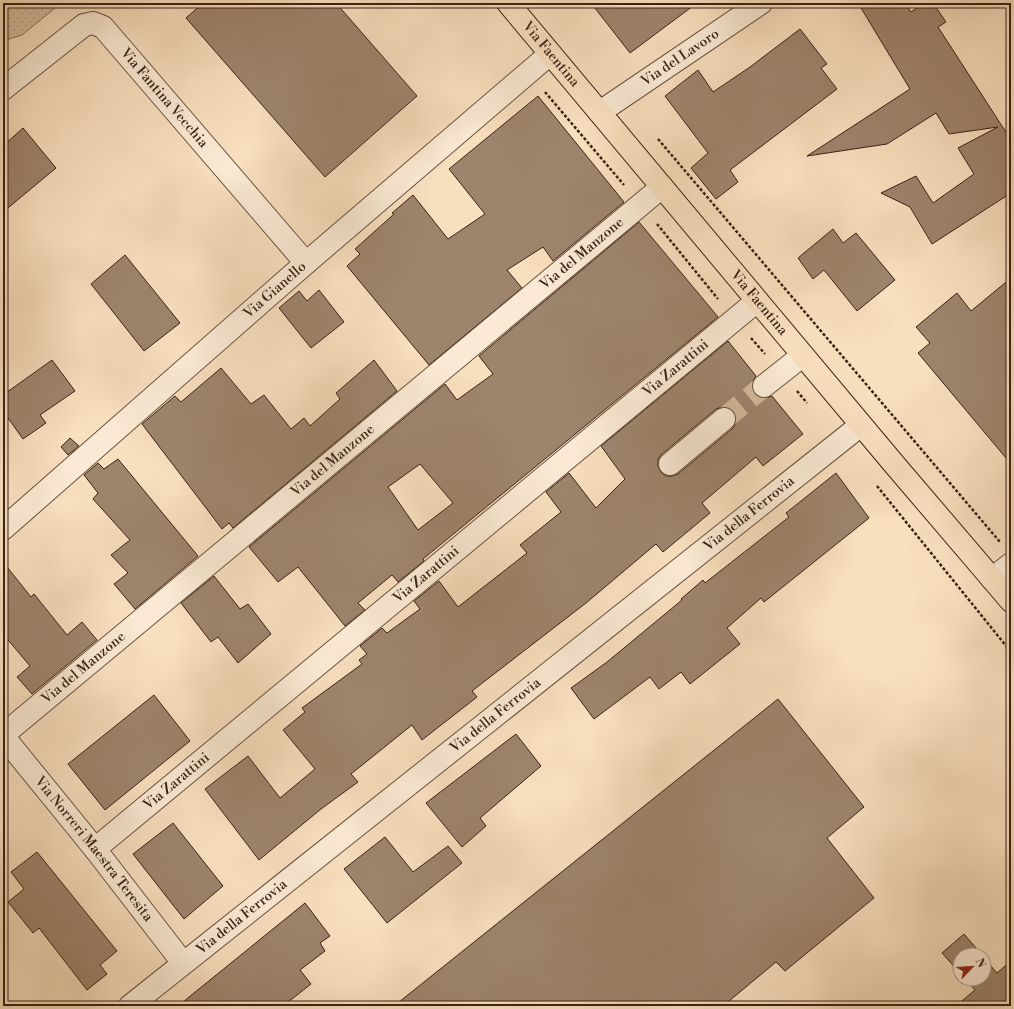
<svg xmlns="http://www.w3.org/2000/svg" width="1014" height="1009" viewBox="0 0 1014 1009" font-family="'Libre Bodoni',serif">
<defs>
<pattern id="grass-dots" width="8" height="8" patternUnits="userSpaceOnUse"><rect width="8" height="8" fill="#d8bfa1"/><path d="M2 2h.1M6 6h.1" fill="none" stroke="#baa48a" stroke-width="1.8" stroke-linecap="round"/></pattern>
</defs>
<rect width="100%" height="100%" fill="#f8dfbe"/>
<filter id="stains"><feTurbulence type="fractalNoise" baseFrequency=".005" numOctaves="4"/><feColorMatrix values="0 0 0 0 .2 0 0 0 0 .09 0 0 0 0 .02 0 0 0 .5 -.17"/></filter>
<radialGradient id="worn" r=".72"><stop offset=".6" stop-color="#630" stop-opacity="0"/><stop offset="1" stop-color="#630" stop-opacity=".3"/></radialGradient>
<path fill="url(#grass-dots)" stroke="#89705b" d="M3 3H61L22 35 3 41Z"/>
<g fill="#9d846d" stroke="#3a2215" fill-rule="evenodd">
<path d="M203 3H336L417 96 325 177 186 18Z"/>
<path d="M591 3H697L630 53Z"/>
<path d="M858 3H905L911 12 925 3H933L946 22 938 27 1011 140V193L932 244 910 207 881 193 916 176 933 203 974 174 958 148 998 127 949 134 936 113 887 144 807 156 910 89Z"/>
<path d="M800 29 827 64 821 68 837 89 730 170 738 182 716 199 691 168 708 153 665 96 698 70 713 92 750 67Z"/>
<path d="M538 96 624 202 553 261 543 247 507 270 522 288 429 365 347 266 360 254 355 249 394 214 392 213 413 195 448 239 485 214 449 169Z"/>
<path d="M23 128 56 168 3 212V146Z"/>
<path d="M639 222 718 317 423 559 424 561 398 582 392 575 358 603 365 610 345 626 298 567 278 582 249 547 445 384 457 400 493 374 479 356ZM420 464 453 503 418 530 388 487Z"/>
<path d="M833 229 843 243 856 233 895 280 857 311 824 270 813 279 798 258Z"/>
<path d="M125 255 180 323 144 351 91 284Z"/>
<path d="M1011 278V464L918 353 930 343 916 327 957 293 971 311Z"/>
<path d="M319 290 344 322 311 348 279 308 299 291 307 301Z"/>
<path d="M728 341 756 376 753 381 752 387 754 394 759 397 765 398 772 396 803 434 763 466 756 457 702 503 710 513 663 552 656 544 586 603 472 691 477 697 422 740 412 725 351 774 358 782 321 809 259 860 205 789 248 756 280 798 315 769 283 730 305 712 302 708 362 664 359 660 367 654 360 646 382 628 387 633 420 609 414 601 439 581 458 607 527 553 520 545 561 512 546 492 569 473 596 508 625 479 601 446ZM722 407H729L734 411 736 416V423L732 429 678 474 672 476H666L661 472 658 466V459L662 454 716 409Z"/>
<path d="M52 360 75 391 40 415 46 423 23 439 3 411V395Z"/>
<path d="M374 360 397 391 233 528 229 523 222 529 142 424 175 396 181 402 221 368 251 404 264 395 291 429 304 418 310 426 340 399 336 393Z"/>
<path d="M70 438 79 446 68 455 61 447Z"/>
<path d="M118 459 198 556 135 609 114 584 128 573 111 555 130 540 93 499 98 493 84 475 98 463 104 469Z"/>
<path d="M836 473 869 518 764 602 761 598 727 628 740 644 690 684 681 672 659 689 650 677 594 719 571 688 607 662 682 600 681 599 703 580 705 583 789 517 786 513Z"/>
<path d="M3 562 31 597 34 594 67 635 82 622 97 640 32 694 17 677 30 666 3 634Z"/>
<path d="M214 576 240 609 248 604 271 634 238 663 218 637 211 642 181 603Z"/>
<path d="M154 695 190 741 105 810 68 764Z"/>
<path d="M778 699 864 807 827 838 874 898 785 971 776 962 723 1006H394Z"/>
<path d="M516 734 541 766 480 818 486 826 462 847 426 803Z"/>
<path d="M173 823 223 886 184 919 133 854Z"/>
<path d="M385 837 413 872 448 846 462 863 387 923 344 869Z"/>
<path d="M37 852 117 951 100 965 107 974 87 990 39 928 33 933 8 902 24 889 11 872Z"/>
<path d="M305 903 330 936 320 943 325 951 300 970 311 984 283 1006H178Z"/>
<path d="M964 934 982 955H960V973L942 953Z"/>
<path d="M984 958 997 973 1011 961V1006H956L975 990 965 979H984Z"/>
</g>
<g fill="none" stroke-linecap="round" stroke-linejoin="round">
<path stroke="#d2b99c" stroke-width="22" stroke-dasharray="22 11" stroke-linecap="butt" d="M724 419 764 386"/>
<defs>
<g id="street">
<path id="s1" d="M3 89 84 25 93 23 103 27 306 263"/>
<path id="s2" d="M600 112 761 3"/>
<path d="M764 386 802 356"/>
<path d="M670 464 724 419"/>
<path id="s3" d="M3 529 306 263 550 54"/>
<path d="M992 579 1011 564"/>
<path id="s4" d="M3 735 662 187"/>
<path id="s5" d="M3 736 95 849 183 963"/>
<path id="s6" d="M95 849 757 301"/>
<path id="s7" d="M130 1006 861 425"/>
</g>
<g id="primary">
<path id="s8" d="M508 3 894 464 1011 601"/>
</g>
</defs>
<use href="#street" stroke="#6a513f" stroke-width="24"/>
<use href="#primary" stroke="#3a2215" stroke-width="24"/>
<g stroke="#3a2215" stroke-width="2.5" stroke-dasharray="3 2" stroke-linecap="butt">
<path d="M545 92 624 185"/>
<path d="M658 139 1000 542"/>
<path d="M657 224 718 299"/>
<path d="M751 338 765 354"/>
<path d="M797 391 807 403"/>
<path d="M877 486 1011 652"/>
</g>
<use href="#street" stroke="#faead5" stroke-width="22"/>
<use href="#primary" stroke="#f8dfbe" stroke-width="22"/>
</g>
<g text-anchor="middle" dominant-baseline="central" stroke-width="3.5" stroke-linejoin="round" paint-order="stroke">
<g font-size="14" fill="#3a2215" stroke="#faead5">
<text stroke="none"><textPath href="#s8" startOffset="67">Via Faentina</textPath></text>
<text stroke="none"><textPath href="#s2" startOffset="97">Via del Lavoro</textPath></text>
<text stroke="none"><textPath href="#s1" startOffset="217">Via Fantina Vecchia</textPath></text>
<text stroke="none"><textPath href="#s4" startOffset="753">Via del Manzone</textPath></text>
<text stroke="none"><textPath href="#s3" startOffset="362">Via Gianello</textPath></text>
<text stroke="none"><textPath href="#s8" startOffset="391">Via Faentina</textPath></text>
<text stroke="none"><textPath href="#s6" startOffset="754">Via Zarattini</textPath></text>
<text stroke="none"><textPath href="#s4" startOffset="429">Via del Manzone</textPath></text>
<text stroke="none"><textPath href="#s7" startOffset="791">Via della Ferrovia</textPath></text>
<text stroke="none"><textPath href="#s6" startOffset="430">Via Zarattini</textPath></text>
<text stroke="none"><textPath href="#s4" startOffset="105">Via del Manzone</textPath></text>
<text stroke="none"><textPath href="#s7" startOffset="467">Via della Ferrovia</textPath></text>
<text stroke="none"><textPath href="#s6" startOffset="106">Via Zarattini</textPath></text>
<text stroke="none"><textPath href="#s5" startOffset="145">Via Norreri Maestra Teresita</textPath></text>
<text stroke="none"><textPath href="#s7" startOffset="143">Via della Ferrovia</textPath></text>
</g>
</g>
<rect width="1014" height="1009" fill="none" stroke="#f8dfbe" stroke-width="16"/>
<rect x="4" y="4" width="1006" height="1001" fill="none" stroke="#3a2215" stroke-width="2"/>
<rect x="8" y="8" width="998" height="993" fill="none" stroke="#3a2215"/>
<g transform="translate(972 967) rotate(65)"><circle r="19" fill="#faead5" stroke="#ad9a88"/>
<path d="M0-3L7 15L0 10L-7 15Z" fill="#8f2418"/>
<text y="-6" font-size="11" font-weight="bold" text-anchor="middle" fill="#3a2215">N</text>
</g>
<rect width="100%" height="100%" filter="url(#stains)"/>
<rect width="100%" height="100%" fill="url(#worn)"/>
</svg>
